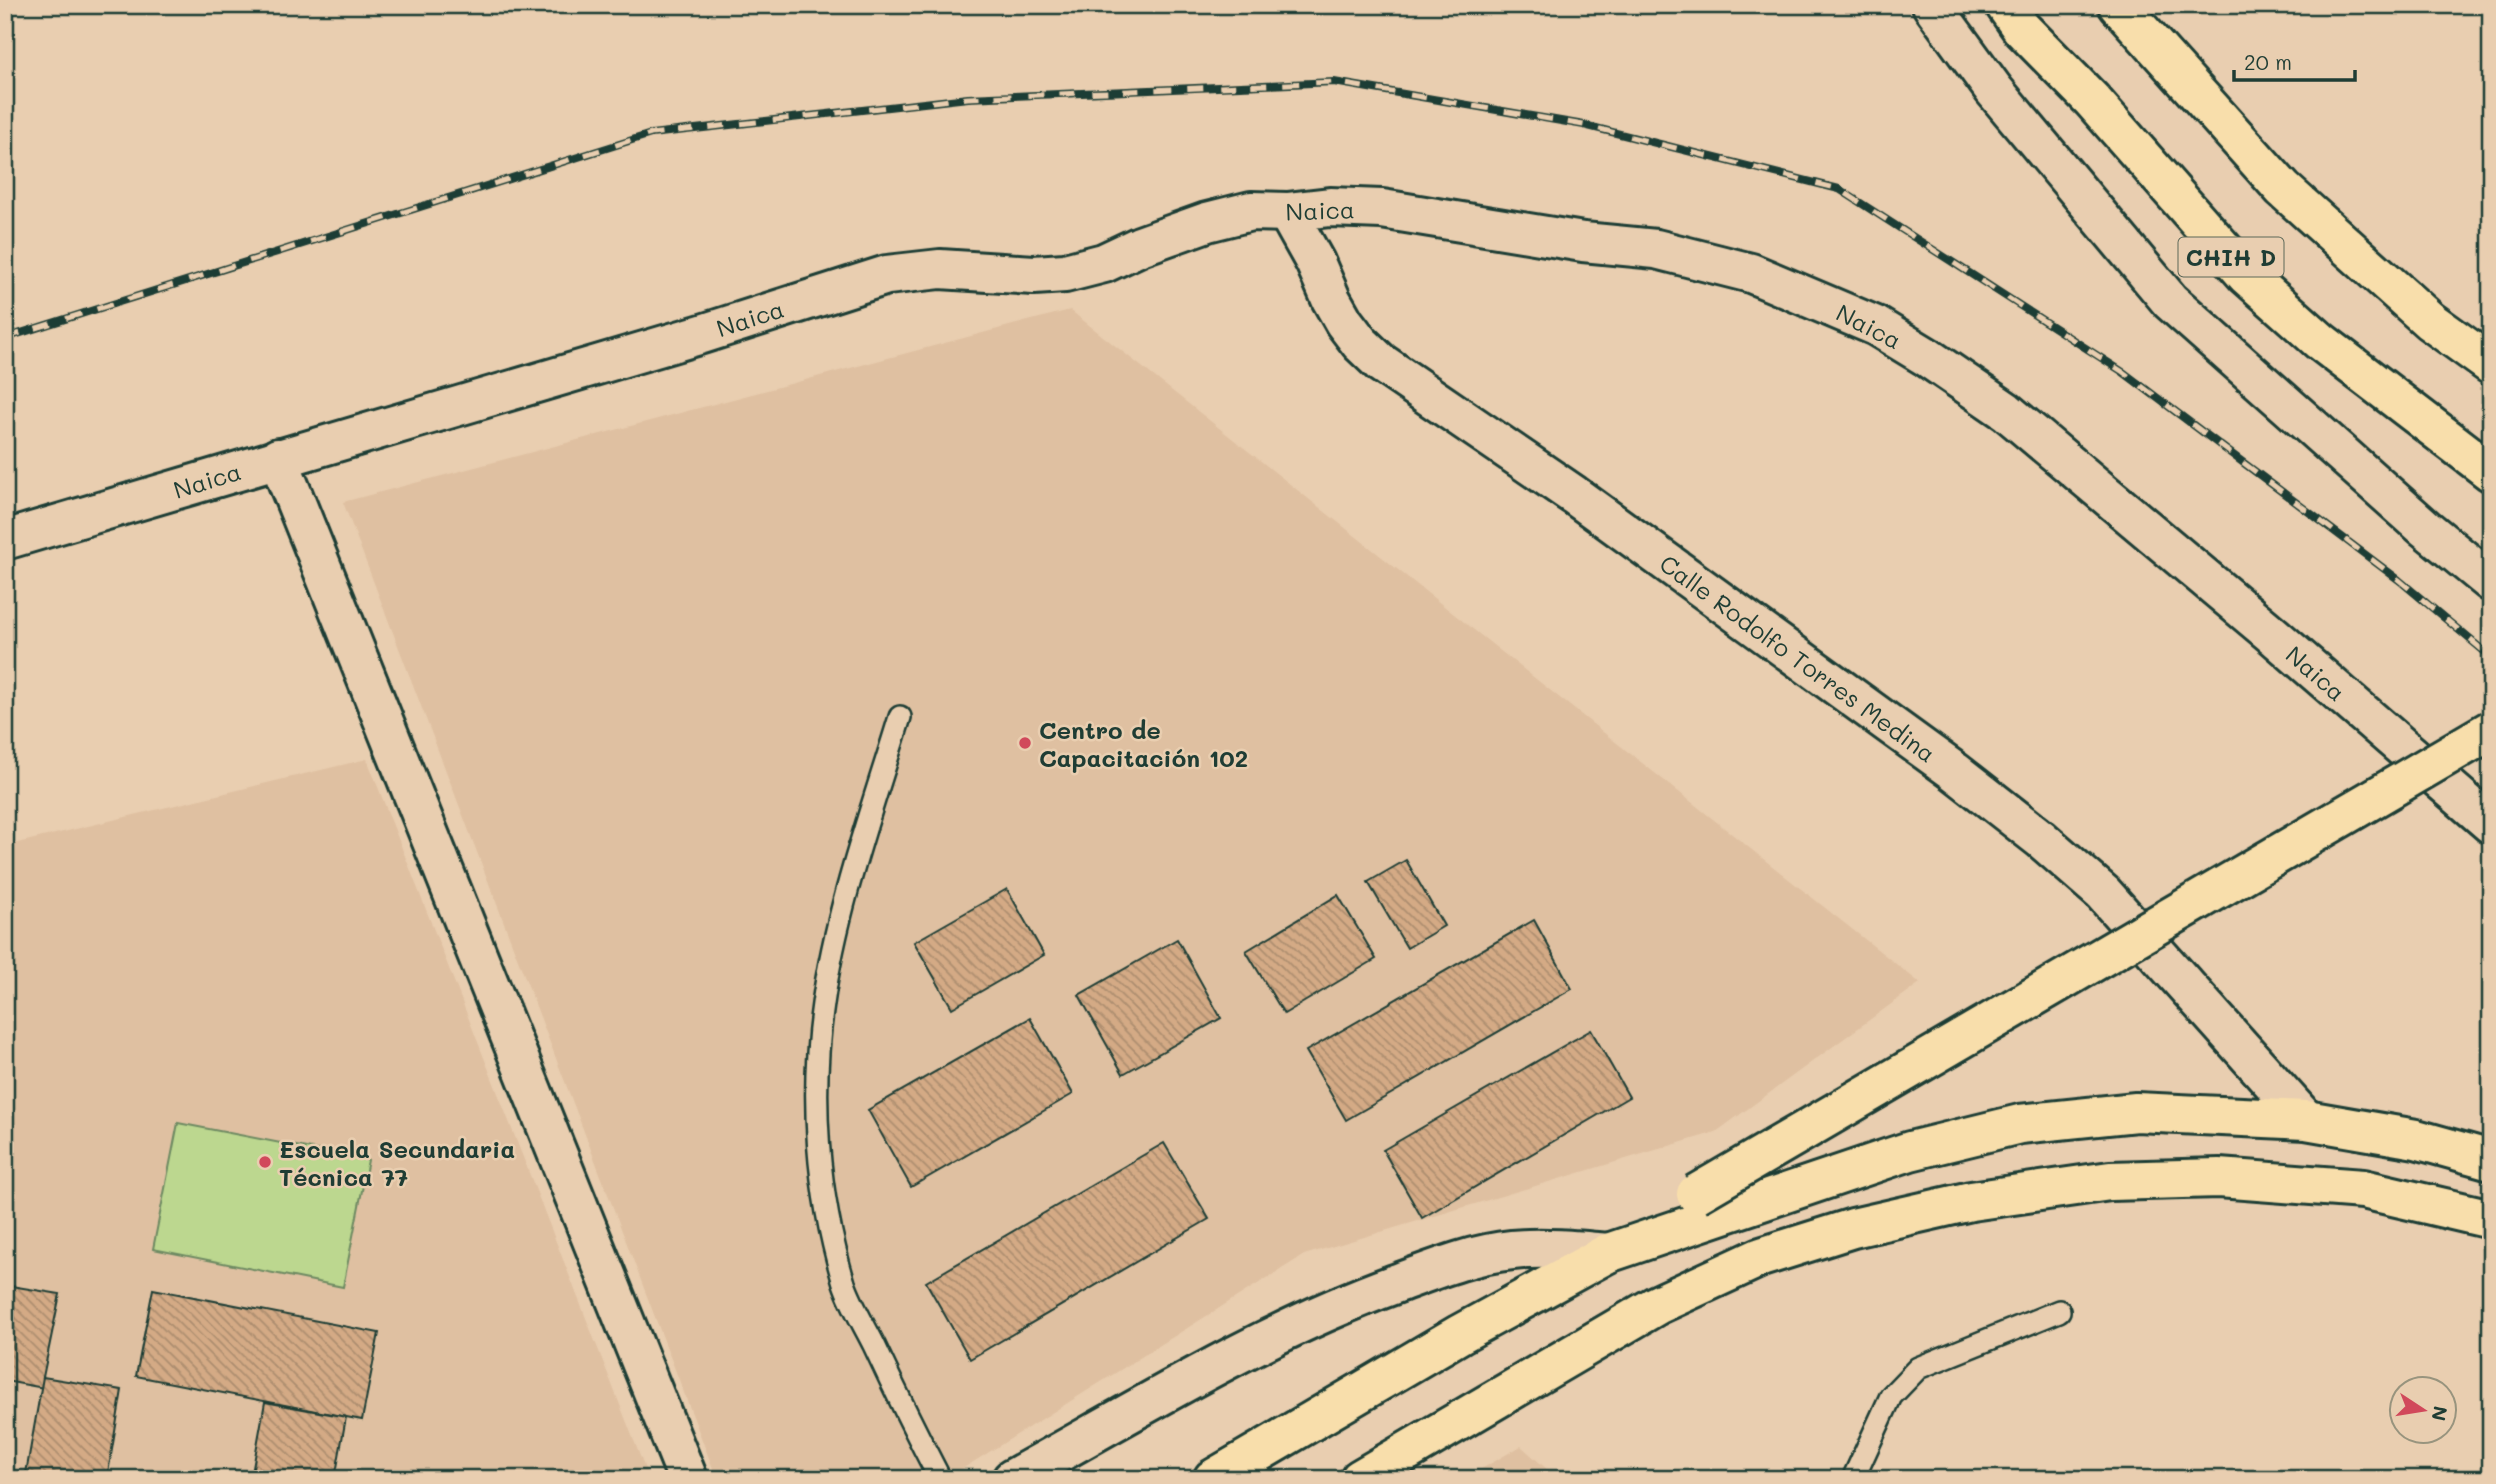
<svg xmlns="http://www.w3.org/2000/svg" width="2496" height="1484" viewBox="0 0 2496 1484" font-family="Mali,sans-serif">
<defs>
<pattern id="building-back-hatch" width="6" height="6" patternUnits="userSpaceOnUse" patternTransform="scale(1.75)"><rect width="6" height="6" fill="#d4aa85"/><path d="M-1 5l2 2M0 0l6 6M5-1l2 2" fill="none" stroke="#ab8c6e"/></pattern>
</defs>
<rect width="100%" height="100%" fill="#e9ceb0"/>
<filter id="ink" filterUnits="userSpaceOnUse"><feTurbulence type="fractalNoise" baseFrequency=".0143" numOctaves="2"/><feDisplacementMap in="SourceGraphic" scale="14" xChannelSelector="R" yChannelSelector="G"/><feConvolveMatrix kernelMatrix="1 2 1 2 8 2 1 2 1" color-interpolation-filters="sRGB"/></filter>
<g filter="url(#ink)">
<g fill="#dfc0a1">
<path d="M1070 310 1920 983 1716 1132 1304 1255 946 1479H717L343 502Z"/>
<path d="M367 759 649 1479H5V846Z"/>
<path d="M1521 1446 1558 1479H1464Z"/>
</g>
<path fill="#bcd78f" stroke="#6e8a62" stroke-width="2" d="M178 1123 368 1160 343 1287 153 1249Z"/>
<g fill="url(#building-back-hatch)" stroke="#1f3d34" stroke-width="2">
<path d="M1406 860 1444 926 1407 948 1368 882Z"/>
<path d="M1007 889 1044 955 952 1008 914 942Z"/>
<path d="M1338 895 1376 959 1284 1014 1246 951Z"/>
<path d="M1534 920 1572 989 1346 1120 1306 1051Z"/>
<path d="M1177 939 1221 1018 1123 1074 1079 995Z"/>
<path d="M1030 1018 1073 1094 911 1187 868 1110Z"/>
<path d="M1591 1030 1629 1097 1422 1218 1383 1150Z"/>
<path d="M1164 1143 1209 1219 970 1359 926 1282Z"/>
<path d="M5 1285 60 1294 43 1377 44 1388 5 1381Z"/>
<path d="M153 1289 379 1333 362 1420 136 1376Z"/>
<path d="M43 1377 122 1390 107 1479H25Z"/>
<path d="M265 1402 346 1417 335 1479H251Z"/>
</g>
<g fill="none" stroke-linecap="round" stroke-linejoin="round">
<defs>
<g id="lane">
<path d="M900 717C872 809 836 909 823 1004 810 1096 817 1194 844 1283 851 1304 864 1325 874 1345 895 1390 917 1435 940 1479"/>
<path d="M1853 1479 1891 1396 1918 1368 2059 1311"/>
</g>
<g id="street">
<path d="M1932 5 1994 90 2170 301 2425 528 2491 582"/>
<path d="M1287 212 1315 262 1331 299 1344 322 1360 343 1381 363 1574 495 1954 771 2041 839 2103 893 2306 1120"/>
<path d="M278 458 688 1479"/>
<path d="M1012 1479C1137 1410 1261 1333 1395 1284 1433 1270 1472 1254 1512 1250 1544 1247 1576 1250 1608 1253"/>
</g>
<path id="secondary" d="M5 540 702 334 887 275 940 269 1034 275 1065 273 1104 263 1140 246 1207 222 1251 211 1287 212 1330 207 1382 209 1583 242 1656 249 1751 273 1876 326 1927 357 2006 411 2274 636 2491 824"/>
<g id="highway">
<path d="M2005 5 2021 28 2092 100 2246 275 2320 341 2491 472"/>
<path d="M2118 5 2283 189 2430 321 2491 365"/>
<path d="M1213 1479 1460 1334 1608 1253 1910 1151 2020 1124 2136 1112 2306 1120 2416 1139 2491 1160"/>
<path d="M1360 1479 1657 1305 1761 1257 1853 1228 1971 1201 2110 1181 2219 1178 2363 1189 2491 1219"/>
</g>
</defs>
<use href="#lane" stroke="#1f3d34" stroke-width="26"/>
<use href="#street" stroke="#1f3d34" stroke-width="44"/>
<use href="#secondary" stroke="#1f3d34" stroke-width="44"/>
<use href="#highway" stroke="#1f3d34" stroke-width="44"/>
<use href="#lane" stroke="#e9ceb0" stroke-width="21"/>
<use href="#street" stroke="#e9ceb0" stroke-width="38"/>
<use href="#secondary" stroke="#e9ceb0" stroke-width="38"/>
<use href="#highway" stroke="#f8deab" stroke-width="38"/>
<defs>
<path id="rail" d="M5 338 651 134 968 98 1334 82 1584 125 1839 189 2123 372 2399 580 2491 657"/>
</defs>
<use href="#rail" stroke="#1f3d34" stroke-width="8"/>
<use href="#rail" stroke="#e9ceb0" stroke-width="5" stroke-dasharray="16" stroke-linecap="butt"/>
<defs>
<path id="highway-bridge" d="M1696 1194 2491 730"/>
</defs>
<use href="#highway-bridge" stroke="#1f3d34" stroke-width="44" stroke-linecap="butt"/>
<use href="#highway-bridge" stroke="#f8deab" stroke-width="38"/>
</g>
</g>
<g fill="#d1495b" stroke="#e9ceb0" stroke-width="2.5">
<circle cx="1025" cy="743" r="7"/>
<circle cx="265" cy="1162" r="7"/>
</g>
<g text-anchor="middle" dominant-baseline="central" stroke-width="5" stroke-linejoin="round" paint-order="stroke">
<rect fill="#e9ceb0" stroke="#5c6859" stroke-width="2" x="2178.5" y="237.5" width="105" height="39" rx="5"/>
<g font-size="23" font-weight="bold" fill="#1f3d34">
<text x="2231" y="257">CHIH D</text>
</g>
<g font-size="24" fill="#1f3d34" stroke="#e9ceb0">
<text transform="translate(1320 210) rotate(-2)">Naica</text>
<text transform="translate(750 318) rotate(-18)">Naica</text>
<text transform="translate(1869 326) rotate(27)">Naica</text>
<text transform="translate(207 480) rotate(-17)">Naica</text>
<text transform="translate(1798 658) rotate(36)">Calle Rodolfo Torres Medina</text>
<text transform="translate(2316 673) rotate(41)">Naica</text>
</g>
<g font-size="24" font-weight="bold" fill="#1f3d34" stroke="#e9ceb0" text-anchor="start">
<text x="1039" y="729">Centro de<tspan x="1039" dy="28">Capacitación 102</tspan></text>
<text x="279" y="1148">Escuela Secundaria<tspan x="279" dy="28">Técnica 77</tspan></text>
</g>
</g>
<rect width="2496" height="1484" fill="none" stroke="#e9ceb0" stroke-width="28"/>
<rect x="14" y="14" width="2468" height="1456" fill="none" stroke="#1f3d34" stroke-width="2.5" filter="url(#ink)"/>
<g transform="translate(2423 1410) rotate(102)"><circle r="33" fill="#e9ceb0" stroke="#98947e" stroke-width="2"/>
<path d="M0-5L12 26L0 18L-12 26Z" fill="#d1495b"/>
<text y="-10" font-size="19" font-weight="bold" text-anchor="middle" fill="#1f3d34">N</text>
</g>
<path d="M2234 70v10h121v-10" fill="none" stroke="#1f3d34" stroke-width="3.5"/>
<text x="2244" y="70" font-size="21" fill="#1f3d34" stroke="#e9ceb0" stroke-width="5" paint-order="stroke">20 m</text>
</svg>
